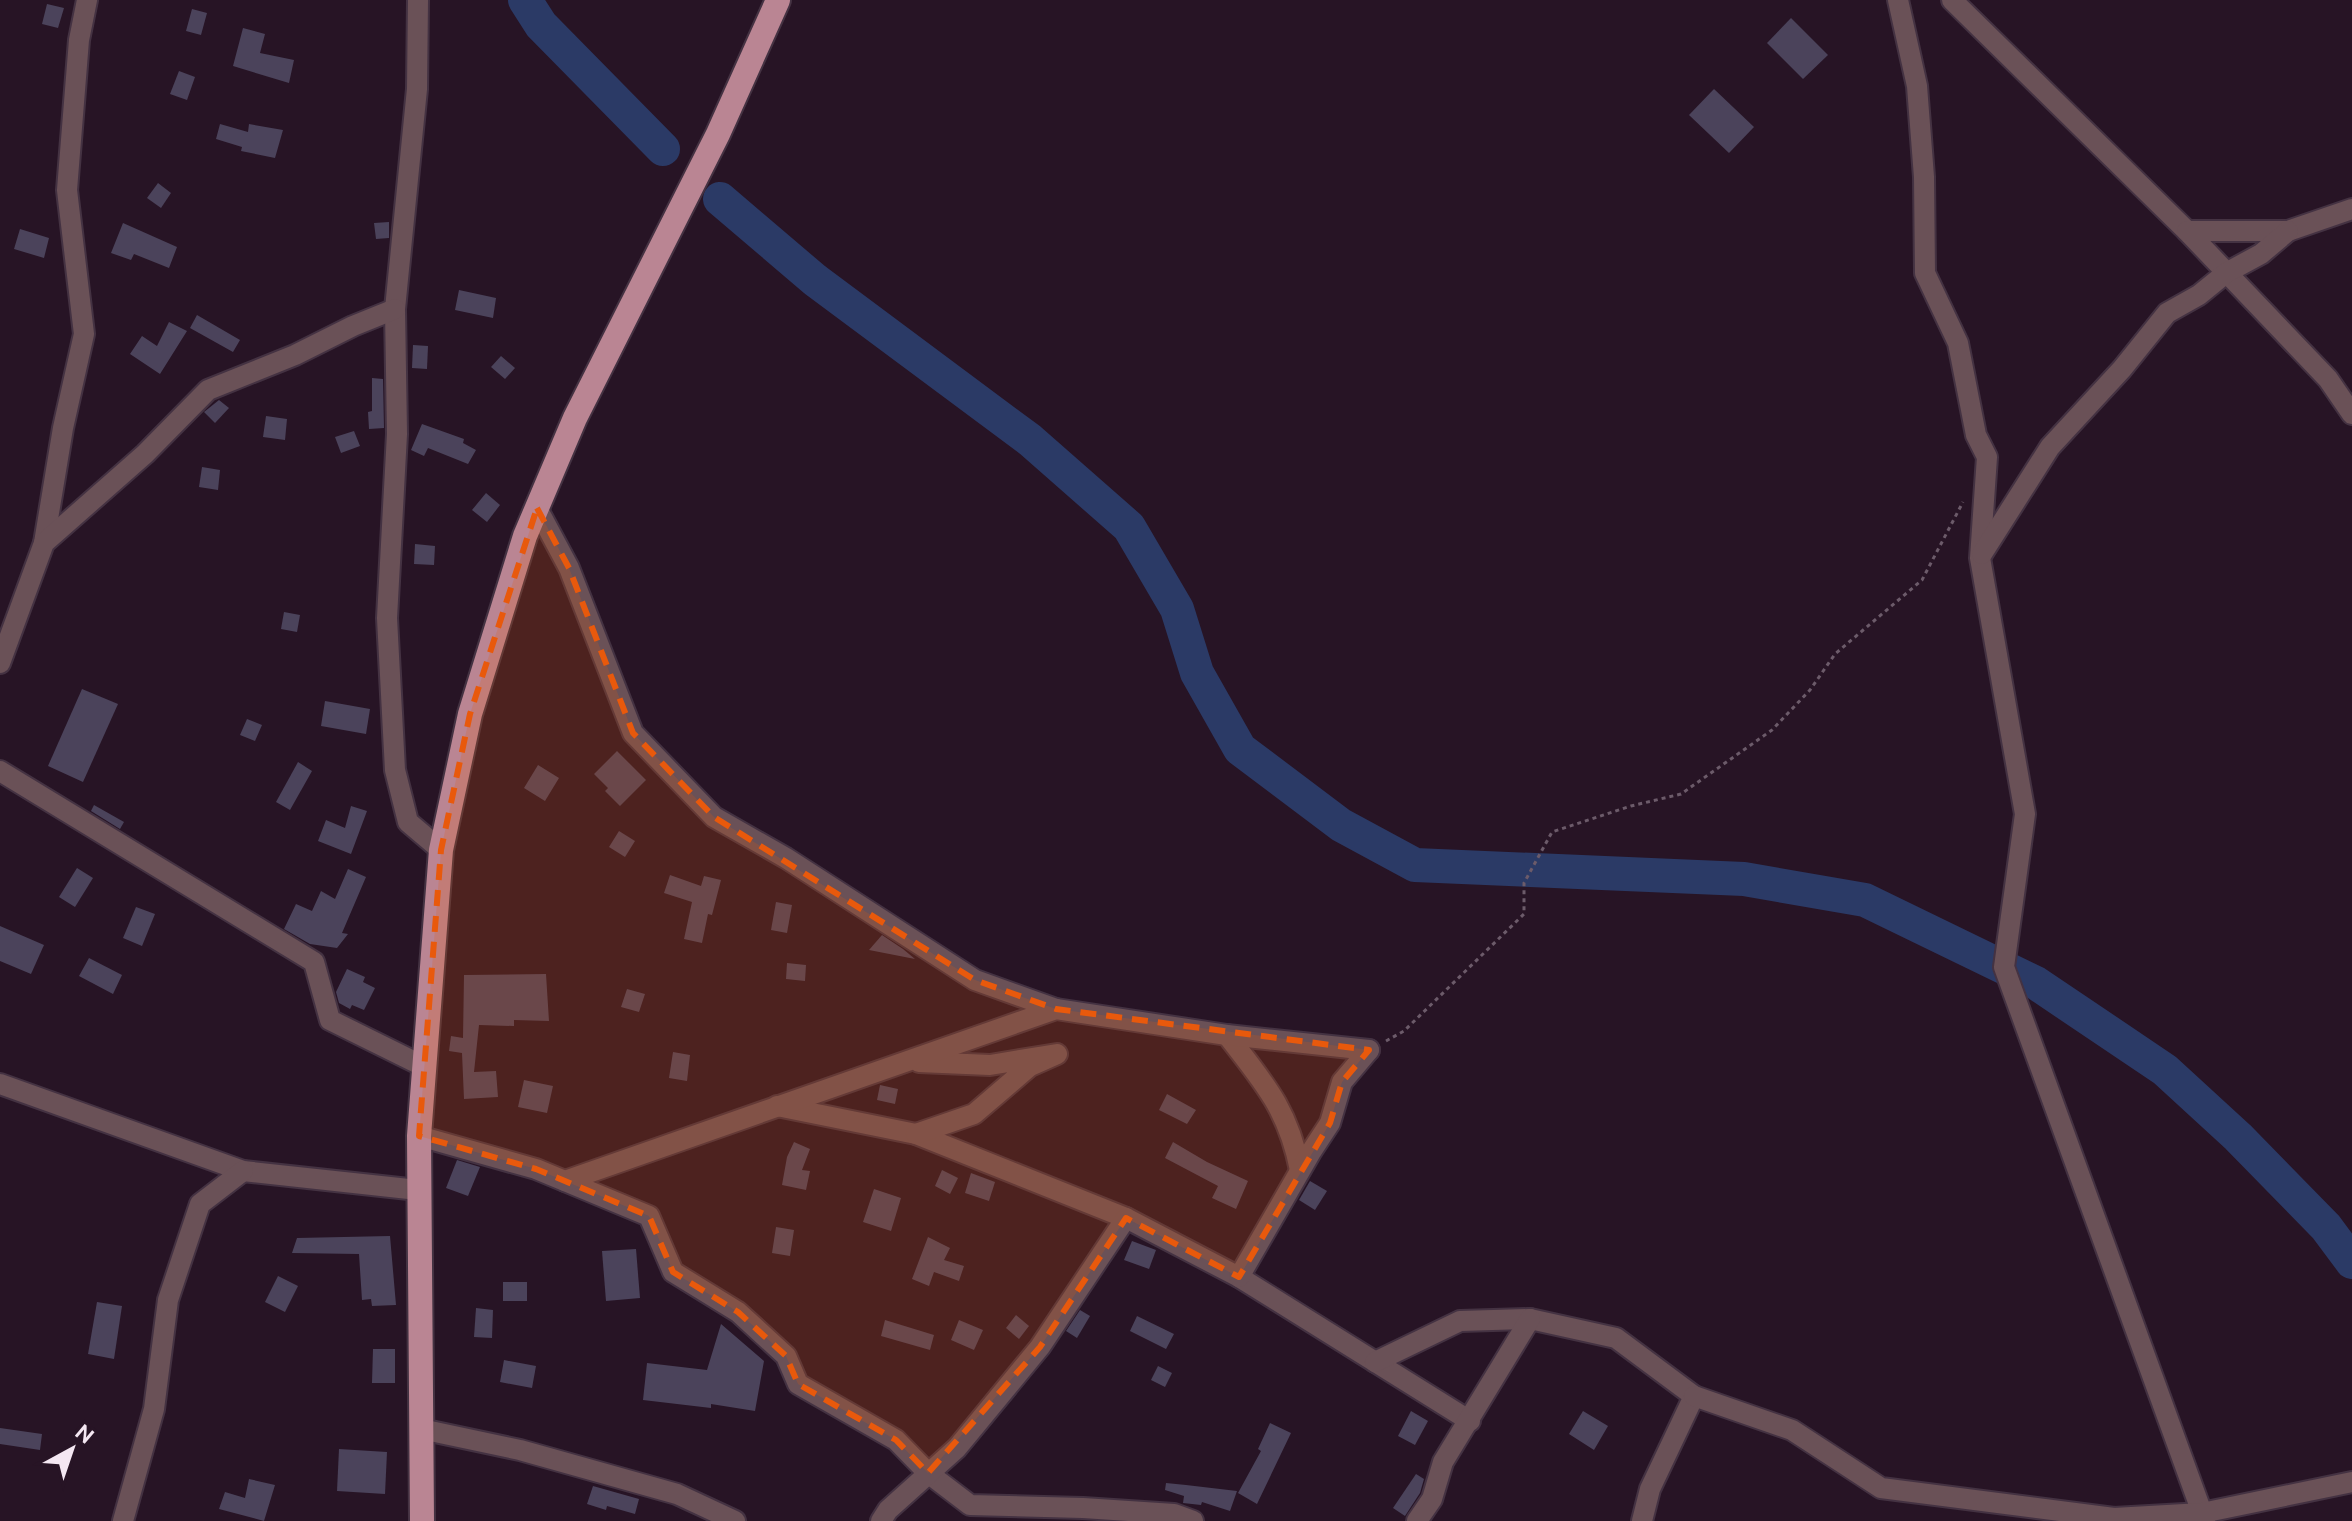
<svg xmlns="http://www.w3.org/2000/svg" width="2352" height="1521" viewBox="0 0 2352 1521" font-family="Ubuntu,sans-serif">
<rect width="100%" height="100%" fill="#271425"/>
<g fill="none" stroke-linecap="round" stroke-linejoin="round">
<g stroke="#2b3a66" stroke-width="34">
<path d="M525 0 541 25 663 149"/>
<path d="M720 199 815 280 1030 440 1129 527 1177 609 1197 673 1240 749 1341 825 1415 865 1744 879 1865 900 2036 983 2165 1070 2238 1137 2326 1227 2352 1262"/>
</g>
</g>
<g fill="#4b435b">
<path d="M47 4 64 8 58 28 42 24Z"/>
<path d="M192 9 207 13 201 35 186 31Z"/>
<path d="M1791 18 1828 55 1803 79 1767 43Z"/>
<path d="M243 28 265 34 260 53 294 60 289 83 233 66Z"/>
<path d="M179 71 195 77 187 100 170 94Z"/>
<path d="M1714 89 1754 127 1729 153 1689 115Z"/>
<path d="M220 124 248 132 249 124 283 130 275 158 241 151 242 147 216 139Z"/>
<path d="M158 183 171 193 161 208 147 198Z"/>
<path d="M389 222V238L376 239 374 223Z"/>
<path d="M123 223 177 247 169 268 134 254 131 260 111 253Z"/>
<path d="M20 229 49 238 44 258 14 249Z"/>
<path d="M459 290 496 298 493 318 455 310Z"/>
<path d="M197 315 240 340 233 352 190 328Z"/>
<path d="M169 322 187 331 160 374 130 354 142 336 157 346Z"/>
<path d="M413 345 428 346 427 369 412 368Z"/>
<path d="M501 356 515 368 505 379 491 367Z"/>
<path d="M372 378 383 379 384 428 369 429 368 412 372 411Z"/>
<path d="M219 400 229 408 215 423 204 412Z"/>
<path d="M266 416 287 419 285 440 263 437Z"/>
<path d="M422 424 464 439 463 443 476 450 468 464 428 448 424 456 411 450Z"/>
<path d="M354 431 360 446 341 453 335 437Z"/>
<path d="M202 467 220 470 218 490 199 487Z"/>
<path d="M486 493 500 505 487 522 472 510Z"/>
<path d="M415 544 435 546 434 565 414 564Z"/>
<path d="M284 612 300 615 297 632 281 629Z"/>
<path d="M82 689 118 704 83 782 48 766Z"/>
<path d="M325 701 370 709 366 734 321 726Z"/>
<path d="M247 719 262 725 255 741 240 735Z"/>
<path d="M617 751 646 780 620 806 605 791 608 788 594 774Z"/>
<path d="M298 762 312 771 290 810 276 802Z"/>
<path d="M538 765 559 778 545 801 524 788Z"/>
<path d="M94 805 124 822 120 829 91 811Z"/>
<path d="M351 806 367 811 351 854 318 841 326 820 345 828Z"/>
<path d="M619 831 635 841 625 857 609 847Z"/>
<path d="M77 868 93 878 75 907 59 897Z"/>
<path d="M348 869 366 877 342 933 348 934 337 948 310 944 284 929 296 904 312 911 321 891 335 899Z"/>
<path d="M670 875 701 886 704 876 721 880 712 915 708 914 702 943 684 939 692 902 664 893Z"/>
<path d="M776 902 792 905 787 933 771 930Z"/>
<path d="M136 907 155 914 142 946 123 938Z"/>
<path d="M0 926 44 945 31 974 0 961Z"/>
<path d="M882 935 903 949 915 959 869 950Z"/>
<path d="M89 958 122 975 113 994 79 976Z"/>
<path d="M787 963 806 965 805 981 786 979Z"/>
<path d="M347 969 365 977 363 982 375 988 364 1010 352 1005 350 1009 339 1003 336 992Z"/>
<path d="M546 974 549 1021 514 1020V1026L479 1025 474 1072 496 1071 498 1097 464 1099 462 1053 449 1051 451 1036 463 1038 464 975Z"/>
<path d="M627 989 645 994 639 1012 621 1007Z"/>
<path d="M673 1052 690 1055 687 1081 669 1078Z"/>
<path d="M524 1080 553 1086 547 1113 518 1107Z"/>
<path d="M880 1085 898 1089 895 1104 877 1100Z"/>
<path d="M1167 1094 1196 1110 1187 1124 1159 1110Z"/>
<path d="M794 1142 810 1149 802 1170 810 1171 806 1190 782 1185 787 1157Z"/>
<path d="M1173 1142 1207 1162 1248 1181 1236 1209 1212 1198 1218 1186 1165 1158Z"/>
<path d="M457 1160 480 1167 468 1196 446 1188Z"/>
<path d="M942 1170 958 1178 950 1194 935 1186Z"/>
<path d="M971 1173 995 1182 989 1201 965 1193Z"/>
<path d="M1310 1181 1327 1191 1315 1210 1299 1200Z"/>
<path d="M874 1189 901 1198 891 1231 863 1222Z"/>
<path d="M776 1227 794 1230 790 1256 772 1253Z"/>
<path d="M390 1236 396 1305 372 1306 371 1299 362 1300 359 1254 292 1253 297 1238Z"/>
<path d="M928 1237 950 1248 944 1260 964 1266 959 1281 934 1272 929 1286 912 1279Z"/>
<path d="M1132 1241 1156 1250 1149 1269 1124 1260Z"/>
<path d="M636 1249 640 1298 606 1301 602 1251Z"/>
<path d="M278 1276 298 1286 285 1312 265 1302Z"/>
<rect x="503" y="1282" width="24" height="19"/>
<path d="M97 1302 122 1306 114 1359 88 1354Z"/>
<path d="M476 1308 493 1310 492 1338 474 1337Z"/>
<path d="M1080 1310 1090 1316 1077 1338 1066 1331Z"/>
<path d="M1016 1315 1029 1326 1019 1339 1006 1328Z"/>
<path d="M1137 1316 1174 1334 1166 1349 1130 1331Z"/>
<path d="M885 1320 934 1335 930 1350 881 1336Z"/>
<path d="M959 1320 983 1330 974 1350 951 1340Z"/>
<path d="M721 1324 764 1361 755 1411 711 1404V1408L643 1400 647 1363 707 1370Z"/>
<path d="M373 1349H395V1383H372Z"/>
<path d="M504 1360 536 1366 532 1388 500 1382Z"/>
<path d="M1158 1366 1172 1373 1165 1387 1151 1380Z"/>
<path d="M1411 1411 1428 1421 1415 1445 1398 1436Z"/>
<path d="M1583 1411 1608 1426 1594 1450 1569 1434Z"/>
<path d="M1270 1423 1291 1433 1257 1504 1238 1493 1261 1451 1258 1449Z"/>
<path d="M0 1428 42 1434 40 1450 0 1444Z"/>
<path d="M339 1449 387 1452 385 1494 337 1491Z"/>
<path d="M1416 1474 1424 1479 1420 1493 1405 1516 1393 1508Z"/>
<path d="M249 1479 275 1485 264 1521 219 1509 225 1492 245 1498Z"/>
<path d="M1166 1483 1186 1485 1237 1491 1230 1511 1202 1502 1201 1505 1183 1503 1184 1496 1165 1490Z"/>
<path d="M593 1486 639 1499 635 1514 607 1506 606 1510 587 1504Z"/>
</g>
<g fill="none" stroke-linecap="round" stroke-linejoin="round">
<defs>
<g id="minor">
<path d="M418 0 417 89 395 309 397 434 387 618 395 770 408 822 441 850"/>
<path d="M1898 0 1917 86 1924 177 1925 273 1958 343 1976 435 1987 457 1980 558 2025 814 2004 967 2205 1521"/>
<path d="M1952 0 2187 231 2328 379 2352 414"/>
<path d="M2187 231H2288L2352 209"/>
<path d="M537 508 569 568 633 733 714 817 786 858 975 980 1056 1009"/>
<path d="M44 543 63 428 84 334 67 190 79 40 87 0"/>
<path d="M1982 554 2050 447 2122 369 2167 313 2199 295 2226 273 2261 254 2288 231"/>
<path d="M0 663 44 543 145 454 208 390 295 355 353 326 395 309"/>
<path d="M0 771 314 962 330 1020 425 1067"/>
<path d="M1227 1035C1264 1083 1288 1109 1300 1170"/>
<path d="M0 1084 243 1171 418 1190"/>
<path d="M777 1106 916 1134 1126 1218 1239 1277 1470 1421"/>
<path d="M916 1134 974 1114 1030 1066 1057 1054 990 1065 919 1062"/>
<path d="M419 1136 536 1169 649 1216 673 1272 738 1312 786 1356 798 1384 896 1440 928 1473 970 1505 1083 1508 1174 1514 1193 1521"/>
<path d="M565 1181 1056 1009 1227 1035 1369 1050"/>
<path d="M1239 1277 1311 1152 1330 1123 1342 1082 1369 1050"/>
<path d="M1375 1362 1460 1321 1530 1319 1616 1338 1694 1396 1650 1489 1642 1521"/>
<path d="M1694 1396 1792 1430 1881 1488 2114 1518 2202 1513 2352 1482"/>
<path d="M421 1429 520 1450 677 1494 735 1521"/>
<path d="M123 1521 154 1409 168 1300 200 1204 243 1171"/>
<path d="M881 1521 888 1510 957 1448 1040 1347 1126 1218"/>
<path d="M1417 1521 1432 1499 1443 1462 1530 1319"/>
</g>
<path id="major" d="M422 1521 419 1136 441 850 470 714 525 536 575 418 718 134 778 0"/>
</defs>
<use href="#minor" stroke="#443242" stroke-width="24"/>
<use href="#major" stroke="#443242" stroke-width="28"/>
<path stroke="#6c5b6a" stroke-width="3" stroke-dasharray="4 4" stroke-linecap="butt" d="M1386 1041 1404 1031 1524 914V883L1552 832 1631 806 1681 794 1772 730 1810 690 1835 654 1922 580 1963 502"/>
<use href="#minor" stroke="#6a5157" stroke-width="20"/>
<use href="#major" stroke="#ba8593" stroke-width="24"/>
</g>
<path fill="#e8590c" fill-opacity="0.2" stroke="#e8590c" stroke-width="6" stroke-dasharray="16 10" stroke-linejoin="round" d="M537 508 569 568 633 733 714 817 975 980 1056 1009 1369 1050 1342 1082 1330 1123 1239 1277 1126 1218 1040 1347 928 1473 896 1440 798 1384 786 1356 738 1312 673 1272 649 1216 536 1169 419 1136 441 850 470 714Z"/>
<g transform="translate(72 1449) rotate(40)" stroke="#271425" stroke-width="6" paint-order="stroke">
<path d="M0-6L14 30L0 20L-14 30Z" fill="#f4e7f2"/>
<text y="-12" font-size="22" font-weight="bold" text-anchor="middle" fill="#f4e7f2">N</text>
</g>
</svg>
